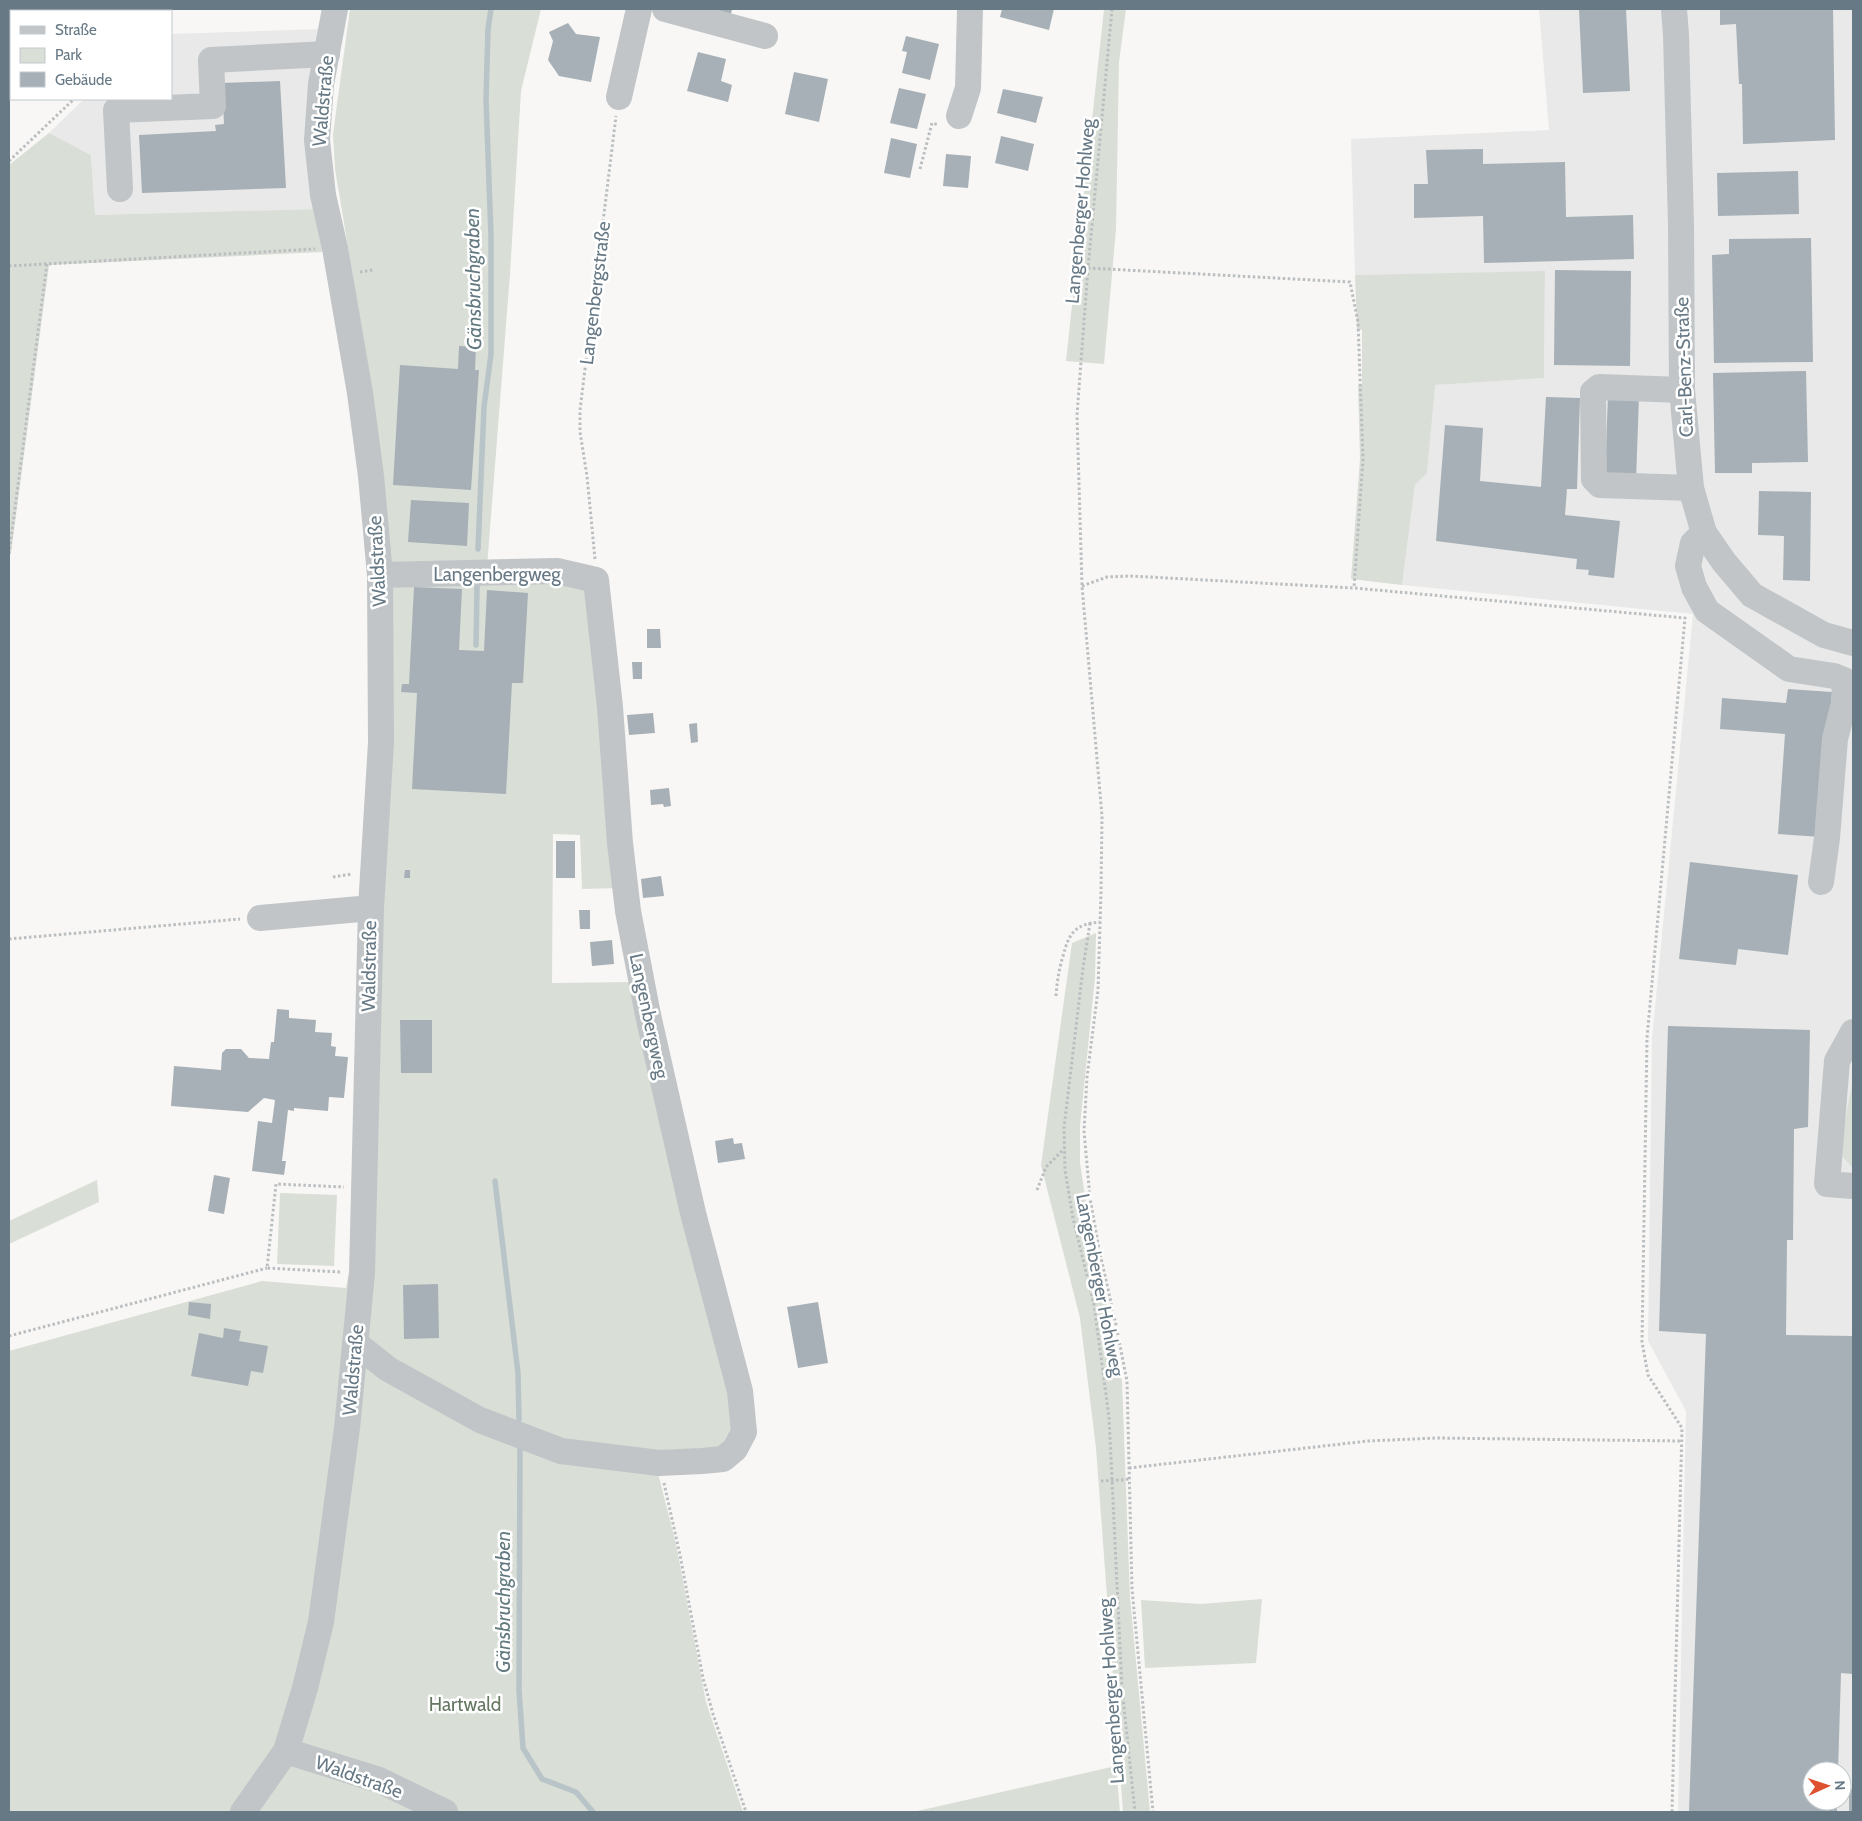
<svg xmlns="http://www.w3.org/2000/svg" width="1862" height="1821" viewBox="0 0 1862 1821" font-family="Cabin,sans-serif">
<rect width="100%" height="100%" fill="#f8f7f5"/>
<g fill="#e8e9e8" fill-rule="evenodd">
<path d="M1539 9H1853V1812H1678L1686 1411 1648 1341 1652 1039 1693 614 1402 585 1415 485 1427 473 1434 385 1544 378 1545 272 1355 275 1351 139 1549 130ZM1812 1771H1842V1801H1812Z"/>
<path d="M321 29 315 209 95 215 91 155 49 133 84 99H171V34Z"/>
</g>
<g fill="#d9ded6">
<path d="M350 9H541L521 91 510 274 487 567 540 578 594 593 621 888 582 889 580 835 553 834 552 983 636 982 737 1387 731 1444 657 1469 676 1544 706 1702 743 1812H9V1351L262 1281 346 1288 370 1160 385 588 352 271 335 169 333 134Z"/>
<path d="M1104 9H1126L1119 62 1116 229 1104 364 1066 361Z"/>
<path d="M49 133 91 155 95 215 315 209 323 252 49 265 11 553H9V165Z"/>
<path d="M1545 271 1544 378 1435 385 1427 473 1415 485 1402 585 1351 579 1360 459 1358 385H1362V330L1357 329 1355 275Z"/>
<path d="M1096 933 1095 977 1080 1126V1163L1086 1203 1122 1381 1130 1597 1150 1812H1123L1096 1448 1080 1318 1041 1165 1072 943Z"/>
<path d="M1852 1085H1853V1168L1839 1153Z"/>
<path d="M97 1180 99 1202 9 1244V1221Z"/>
<path d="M280 1193 337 1195 334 1266 277 1264Z"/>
<path d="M1262 1599 1256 1663 1145 1668 1141 1600 1201 1604Z"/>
<path d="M1116 1766 1120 1812H913Z"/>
</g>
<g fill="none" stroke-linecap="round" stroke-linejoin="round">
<g stroke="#b8c4c8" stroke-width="5.5">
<path d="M478 549 484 407 491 354V236L486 99 488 29 491 9"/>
<path d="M476 645 477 587"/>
<path d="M495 1181 518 1373 519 1419"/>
<path d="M520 1448 519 1690 523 1748 542 1779 576 1792 593 1812"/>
</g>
</g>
<g fill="#a7b0b6">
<path d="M704 9H732L730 19Z"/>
<path d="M1002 9H1054L1049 30 1000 17Z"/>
<path d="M1579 9H1626L1630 91 1583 93Z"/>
<path d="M1720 9H1833L1835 140 1743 144 1742 84H1739L1736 24 1720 25Z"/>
<path d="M568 23 576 34 600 37 591 82 559 76 548 60 553 41 549 32Z"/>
<path d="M906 36 939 44 930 80 902 73 907 52 902 51Z"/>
<path d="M698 52 726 59 721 81 732 85 728 102 687 91Z"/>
<path d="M794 72 828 79 819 122 785 114Z"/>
<path d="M280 81 286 188 142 193 139 135 216 131 215 125 224 124 222 83Z"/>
<path d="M899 88 926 94 917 129 890 123Z"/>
<path d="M1003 89 1043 97 1036 123 997 113Z"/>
<path d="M1001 136 1034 144 1028 171 995 163Z"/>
<path d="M891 138 917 144 910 178 884 173Z"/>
<path d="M1483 149V164L1565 162 1566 217 1633 215 1634 259 1484 263 1483 216 1414 218V184H1428L1426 150Z"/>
<path d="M946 154 971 156 968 188 943 186Z"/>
<path d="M1798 171 1799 214 1718 216 1717 173Z"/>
<path d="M1811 238 1813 362 1714 363 1712 255 1729 254V239Z"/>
<path d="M1555 270 1631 271 1630 366 1554 365Z"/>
<path d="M459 346 476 347 475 370H479L471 490 393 485 400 365 458 369Z"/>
<path d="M1806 371 1808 462 1752 463V473H1715L1713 373Z"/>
<path d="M1608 394 1639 396 1636 481 1605 480Z"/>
<path d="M1546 397 1580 398 1577 489H1567L1565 515 1620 521 1614 578 1588 575 1589 570 1576 569 1577 559 1436 541 1445 425 1483 428 1480 481 1541 487Z"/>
<path d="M1759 491 1811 492 1810 581 1783 580 1784 536 1758 535Z"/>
<path d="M411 500 469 503 467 546 408 542Z"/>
<path d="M414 587 462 589 459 650 484 651 487 590 528 593 523 683H512L506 794 412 789 417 693 401 692 402 684H409Z"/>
<path d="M647 629H660L661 648H647Z"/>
<path d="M632 662H642V679H633Z"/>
<path d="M1788 689 1832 692 1821 837 1778 834 1785 734 1720 729 1722 698 1786 703Z"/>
<path d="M653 713 655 733 629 735 627 715Z"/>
<path d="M697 723 698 742 691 743 689 724Z"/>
<path d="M669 788 671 806 664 807 663 804 651 805 650 790Z"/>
<rect x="556" y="841" width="19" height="37"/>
<path d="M1690 862 1798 875 1788 955 1738 949 1736 965 1679 959Z"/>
<path d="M405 870H410V878H404Z"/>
<path d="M661 876 664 896 643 898 641 879Z"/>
<path d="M579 910H590V929H580Z"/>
<path d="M612 940 614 964 592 966 590 942Z"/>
<path d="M277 1009 289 1010V1018L316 1020 315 1032 332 1033 331 1046 336 1047 335 1056 348 1057 344 1098 329 1097 328 1111 294 1108V1111L288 1110 282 1161H286L284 1175 252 1171 258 1121 272 1123 275 1100 264 1098 248 1112 171 1106 174 1066 221 1070 222 1053 226 1049H241L249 1058 269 1059 271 1042H274Z"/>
<path d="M400 1020H432V1073H401Z"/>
<path d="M1668 1026 1810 1030 1808 1127 1794 1129 1793 1240H1787L1786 1335 1853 1336V1674L1841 1673 1838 1771H1812V1801H1837V1812H1689L1706 1334 1659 1331Z"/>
<path d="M733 1138 734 1144 742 1143 745 1159 718 1163 715 1141Z"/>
<path d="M214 1175 230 1178 224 1214 208 1211Z"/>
<path d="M438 1284 439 1338 404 1339 403 1285Z"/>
<path d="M189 1302 211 1304 210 1319 188 1315Z"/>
<path d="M818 1302 828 1363 798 1368 787 1307Z"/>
<path d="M224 1328 241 1331 239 1341 268 1346 263 1373 251 1371 248 1386 191 1376 199 1333 223 1338Z"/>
<path d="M1853 1785V1812H1849V1796Z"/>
</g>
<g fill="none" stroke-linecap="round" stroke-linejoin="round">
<g stroke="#bbbec0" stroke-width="3" stroke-dasharray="2.5 2.5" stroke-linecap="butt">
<path d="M1112 9 1088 268 1077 415 1082 586 1102 816 1101 892 1098 990 1087 1077 1084 1131 1090 1198 1099 1249 1116 1325 1127 1381 1132 1589 1153 1812"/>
<path d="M165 11 167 9"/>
<path d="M9 161 74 99"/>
<path d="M920 169 932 123 939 125"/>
<path d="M9 266 315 249"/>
<path d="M1088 268 1350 282 1358 322 1363 459 1354 588"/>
<path d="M360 272 373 270"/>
<path d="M9 554 47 263"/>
<path d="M595 559 587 476 580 432V410L616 116"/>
<path d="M1082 586 1107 577 1130 576 1354 588 1685 618 1647 1038 1642 1342 1648 1375 1682 1428 1672 1812"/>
<path d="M333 877 352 874"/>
<path d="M1090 923 1083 968 1064 1128 1065 1170 1073 1218 1094 1305 1109 1417 1122 1688 1135 1812"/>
<path d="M9 939 240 919"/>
<path d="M1056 996C1057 982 1059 969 1063 956 1069 933 1075 924 1100 922"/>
<path d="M1037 1190 1046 1167 1064 1149"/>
<path d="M340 1272 267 1268 276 1184 344 1187"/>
<path d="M9 1336 267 1268"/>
<path d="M1129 1468 1368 1441 1436 1438 1681 1441"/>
<path d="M1121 1480 1129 1479"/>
<path d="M664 1483 680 1555 703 1678 713 1714 746 1812"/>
</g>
<g stroke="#c1c5c8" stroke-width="26">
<path d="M665 9 765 36"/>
<path d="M1674 9 1676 35 1681 225 1682 390 1691 488 1704 533 1724 562 1752 595 1824 635 1853 643"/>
<path d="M619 97 639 9"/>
<path d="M959 116 968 88 970 9"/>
<path d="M120 189 116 110 213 106 211 60 327 54"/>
<path d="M1682 390 1599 387 1593 392 1594 479 1600 485 1691 488"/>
<path d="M1704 533 1693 543 1688 566 1694 587 1707 611 1789 669 1834 676 1844 680 1845 699 1835 739 1827 838 1821 882"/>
<path d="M260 918 371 908"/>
<path d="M1853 1032 1837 1061 1827 1184 1853 1186"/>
<path d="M355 1343 388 1369 480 1420 561 1451 659 1463 702 1461 723 1459 735 1449 744 1432 740 1391 693 1213 648 1015 628 911 620 843 610 707 596 580 557 571 380 575"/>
<path d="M286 1751 379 1780 445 1812"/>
<path d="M243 1812 286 1751 305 1688 321 1622 347 1428 362 1273 371 908 381 742 380 575 371 476 360 393 335 248 323 195 317 140 321 84 335 9"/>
</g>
<path stroke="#bbbec0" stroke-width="3" stroke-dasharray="2.5 2.5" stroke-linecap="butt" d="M1101 1481 1121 1480"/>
</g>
<g text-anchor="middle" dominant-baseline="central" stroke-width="5" stroke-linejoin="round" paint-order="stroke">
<g font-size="19" fill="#677985" stroke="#fff">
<text transform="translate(323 101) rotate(-85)">Waldstraße</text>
<text transform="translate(1080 211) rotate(-85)">Langenberger Hohlweg</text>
<text transform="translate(595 293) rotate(-83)">Langenbergstraße</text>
<text transform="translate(1684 367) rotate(-92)">Carl-Benz-Straße</text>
<text transform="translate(377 561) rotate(-93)">Waldstraße</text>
<text x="497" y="574">Langenbergweg</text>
<text transform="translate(369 966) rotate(-89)">Waldstraße</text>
<text transform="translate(649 1016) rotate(78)">Langenbergweg</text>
<text transform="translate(1100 1285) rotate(79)">Langenberger Hohlweg</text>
<text transform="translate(353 1370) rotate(-85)">Waldstraße</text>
<text transform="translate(1111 1691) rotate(-94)">Langenberger Hohlweg</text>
<text transform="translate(359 1777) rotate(20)">Waldstraße</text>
</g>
<g font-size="19" fill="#667762" stroke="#fff">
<text x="465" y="1704">Hartwald</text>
</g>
<g font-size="20" font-style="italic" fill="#637a80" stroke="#fff">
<text transform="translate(473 279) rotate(-91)">Gänsbruchgraben</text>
<text transform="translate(503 1602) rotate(-90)">Gänsbruchgraben</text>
</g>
</g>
<rect width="1862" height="1821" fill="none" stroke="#677985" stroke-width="20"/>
<rect x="10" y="10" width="162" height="90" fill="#ffffff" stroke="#c2c9ce"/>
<rect x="20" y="26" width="25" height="8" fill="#c1c5c8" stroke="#c2c9ce"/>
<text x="55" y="35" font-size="15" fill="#677985">Straße</text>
<rect x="20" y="48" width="25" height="15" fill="#d9ded6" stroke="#c2c9ce"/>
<text x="55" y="60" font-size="15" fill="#677985">Park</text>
<rect x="20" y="72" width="25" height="15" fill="#a7b0b6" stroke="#c2c9ce"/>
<text x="55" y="85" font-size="15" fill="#677985">Gebäude</text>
<g transform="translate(1827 1786) rotate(87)"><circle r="24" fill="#ffffff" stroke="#c2c9ce"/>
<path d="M0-4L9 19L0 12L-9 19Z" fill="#dd512f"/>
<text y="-8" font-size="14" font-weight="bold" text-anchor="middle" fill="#677985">N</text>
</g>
</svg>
